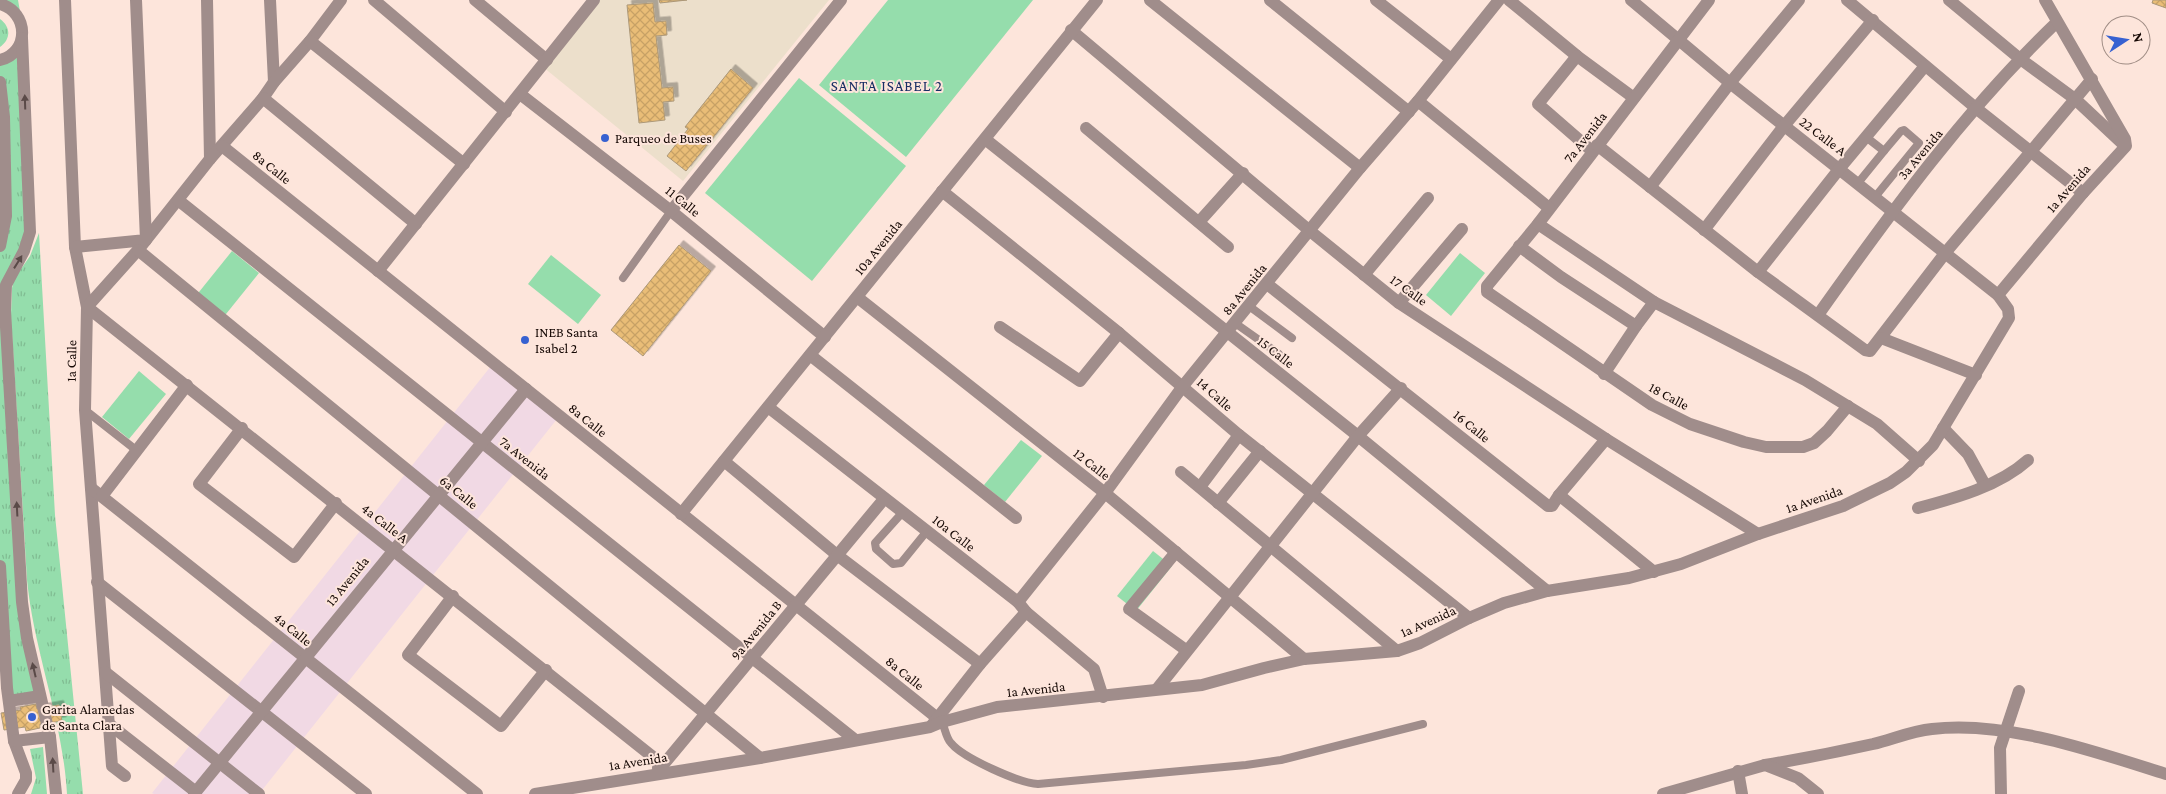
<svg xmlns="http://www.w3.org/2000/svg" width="2166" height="794" viewBox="0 0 2166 794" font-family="'Crimson Pro',serif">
<defs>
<pattern id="grass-tufts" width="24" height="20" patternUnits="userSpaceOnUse" patternTransform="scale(1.25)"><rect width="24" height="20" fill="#95ddac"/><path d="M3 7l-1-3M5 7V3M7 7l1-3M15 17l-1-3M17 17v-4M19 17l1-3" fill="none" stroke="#80bc92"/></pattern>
<pattern id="building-cross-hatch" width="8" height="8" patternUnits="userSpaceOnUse" patternTransform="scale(1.25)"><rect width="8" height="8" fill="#e9bd77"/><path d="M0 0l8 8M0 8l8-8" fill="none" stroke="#c7a165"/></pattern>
<filter id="shadow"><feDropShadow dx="4.5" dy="-4.5" stdDeviation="0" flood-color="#0004"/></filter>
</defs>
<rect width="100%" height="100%" fill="#fde5db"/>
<path fill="#f1d9e4" d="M491 366 557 419 259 794H154L152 793Z"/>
<path fill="#ecdfcb" d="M597 0H829L683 181 543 67Z"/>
<g fill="url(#grass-tufts)">
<path d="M0 0H18L23 28 30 220 10 275 21 574 40 696 9 701 0 566V60L5 59 23 28Z"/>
<path d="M0 19C11 27 11 39 0 47Z"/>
<path d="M39 233 55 515 83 794H67C63 721 34 652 27 580L11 316 12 288 14 279 30 256Z"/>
<path d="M43 747 47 794H31L36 778 30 749Z"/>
</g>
<g fill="#95ddac">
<path d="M888 0H1033L906 157 819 85Z"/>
<path d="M799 78 906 166 812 281 705 193Z"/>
<path d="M232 251 259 273 222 319 195 297Z"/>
<path d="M1460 253 1485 273 1451 316 1426 295Z"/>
<path d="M551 255 601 295 578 324 528 284Z"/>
<path d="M139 371 166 394 129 439 102 417Z"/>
<path d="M1021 440 1042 456 1005 502 984 485Z"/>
<path d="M1153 551 1172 566 1136 611 1117 596Z"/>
</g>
<g fill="url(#building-cross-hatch)" stroke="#ac9879" filter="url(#shadow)">
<path d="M659 0H687L660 3Z"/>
<path d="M2153 0H2166V8L2152 3Z"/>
<path d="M653 3 655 22 666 21 667 35 656 36 662 88 673 87 674 101 663 102 665 120 639 123 627 5Z"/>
<path d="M731 69 753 88 686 171 667 156 688 129 685 127Z"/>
<path d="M679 245 711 271 643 356 611 330Z"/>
<path d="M36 704 37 709 59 705 62 721 40 724V728L26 731 25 727 4 730 1 713 21 710 20 707Z"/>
</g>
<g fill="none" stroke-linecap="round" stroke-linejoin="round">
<g stroke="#a08d8b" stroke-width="8">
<path d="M1866 137 1884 151 1901 131 1904 130 1919 143 1875 197"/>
<path d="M1858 183 1884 151"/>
<path d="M623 278 671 211"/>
<path d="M1249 306 1292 338"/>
<path d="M1235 323 1279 354"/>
<path d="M85 410 136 450"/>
<path d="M902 513 875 543 876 549 893 564 901 563 927 531"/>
<path d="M942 722C945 728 946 738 951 743 963 758 1019 783 1038 784L1246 765 1281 760 1423 724"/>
</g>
<g stroke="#a08d8b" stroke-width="12">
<path d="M65 0 75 247 87 307 85 410 112 766 125 776"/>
<path d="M207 0 210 159"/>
<path d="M270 0 274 82"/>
<path d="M341 0 310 41 274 82 263 98 210 159 138 250 87 307 663 765"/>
<path d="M374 0 506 112"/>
<path d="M475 0 547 60"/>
<path d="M1150 0 1360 168"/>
<path d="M1270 0 1409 112"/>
<path d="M1376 0 1451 59"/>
<path d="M1509 0 1577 56 1634 98"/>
<path d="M1631 0 1730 83 1998 295"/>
<path d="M1709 0 1538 224 1487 286V292L1652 405 1690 424 1744 442 1766 447H1803L1814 443 1827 431 1848 406"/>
<path d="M1847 0 1977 109 2083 193"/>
<path d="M1949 0 2019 58 2075 99 2122 143"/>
<path d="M0 4C29 12 30 53 0 60"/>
<path d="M1071 30 1310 231 1399 303 1606 439 1758 534"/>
<path d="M22 38 30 232 24 251 6 285 5 310 22 602 27 638 50 737 56 794"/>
<path d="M310 41 464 164"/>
<path d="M1577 56 1538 104 1592 151"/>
<path d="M0 82 4 117 6 216 0 246"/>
<path d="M520 94 671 211 825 337"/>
<path d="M263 98 416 224"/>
<path d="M1418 101 1549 208"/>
<path d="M1086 128 1228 247"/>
<path d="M985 139 1358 436 1547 591"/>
<path d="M1597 145 1758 272 1865 350 1870 351 1946 252 2092 79"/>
<path d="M222 146 936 717"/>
<path d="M1650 187 1730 83 1799 0"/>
<path d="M942 191 1119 333 1239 435 1469 618"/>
<path d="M178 200 854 739"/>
<path d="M671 211 841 0"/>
<path d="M1199 222 1243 173"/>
<path d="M1538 224 1654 302 1805 380 1877 424 1919 461"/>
<path d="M1704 230 1784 126 1873 20"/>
<path d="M1519 246 1561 277 1636 326"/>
<path d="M75 247 146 240 136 0"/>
<path d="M138 250 760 758"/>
<path d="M378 271 594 0"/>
<path d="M1758 272 1840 168 1925 66"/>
<path d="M1364 275 1428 198"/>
<path d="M1267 284 1548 506H1552L1559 495 1654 572"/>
<path d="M857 297 1105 493 1304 659"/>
<path d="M1399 303 1462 229"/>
<path d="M1818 315C1891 212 1966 109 2057 22"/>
<path d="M1000 327 1080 381 1119 333"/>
<path d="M1881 338 1976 375"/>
<path d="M810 355 1016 518"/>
<path d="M1604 374 1636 326 1654 302"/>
<path d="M768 407 1018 602 1026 612 1094 669 1103 697"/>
<path d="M242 428 199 484 294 557 336 503"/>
<path d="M1943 428 1968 454 1985 485"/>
<path d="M724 461 837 555 980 664"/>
<path d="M1181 472 1397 651"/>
<path d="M1200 487 1239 435"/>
<path d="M91 488 477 794"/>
<path d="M1559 495 1606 439"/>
<path d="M102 496 187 385"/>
<path d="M1218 503 1260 451"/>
<path d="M1918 508C1956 498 1999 486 2028 460"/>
<path d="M681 514 1097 0"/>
<path d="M1176 552 1129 609 1186 650"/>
<path d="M0 566 7 688 14 741 26 773V780L18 794"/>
<path d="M97 582 366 794"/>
<path d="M453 596 408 655 501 726 546 670"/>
<path d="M1018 602 1105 493 1183 386 1360 168 1418 101 1499 0"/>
<path d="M105 672 259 794"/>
<path d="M1157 689 1358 436 1401 388"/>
<path d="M9 701 40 696"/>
<path d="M109 724 196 792"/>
<path d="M932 725 980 664 1026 612"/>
<path d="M14 741 50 737"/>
<path d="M1765 765C1801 759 1837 752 1873 744 1893 739 1912 731 1932 729 2006 720 2096 752 2166 774"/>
<path d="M658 768 663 765 884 499"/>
<path d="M1738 771 1742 794"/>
<path d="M194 794 526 389"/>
<path d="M535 794 760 758 930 727 942 722 997 707 1202 685 1264 668 1304 659 1397 651 1420 643 1469 618 1504 603 1547 591 1629 578 1681 564 1758 534 1843 506 1890 483 1906 472 1933 445 2009 318 2008 309 1998 295 2083 193 2126 146 2125 139 2045 0"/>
<path d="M1663 794 1765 765 1798 778 1818 794"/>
<path d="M2001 794 2000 748 2019 691"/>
</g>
</g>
<defs><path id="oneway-solid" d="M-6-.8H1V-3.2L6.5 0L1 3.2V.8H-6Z" transform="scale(1.25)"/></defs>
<g fill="#5a4a48">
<use href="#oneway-solid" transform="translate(25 102) rotate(-92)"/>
<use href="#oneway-solid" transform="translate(18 262) rotate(-58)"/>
<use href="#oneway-solid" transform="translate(17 509) rotate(-93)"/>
<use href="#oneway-solid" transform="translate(34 670) rotate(-103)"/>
<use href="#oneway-solid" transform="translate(53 765) rotate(-93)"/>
</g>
<g fill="#3761d1" stroke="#fde5db" stroke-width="2">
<circle cx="605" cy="138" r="5"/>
<circle cx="525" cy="340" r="5"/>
<circle cx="32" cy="717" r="5"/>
</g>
<g text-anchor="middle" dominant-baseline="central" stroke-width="4" stroke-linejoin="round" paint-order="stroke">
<g font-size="14" fill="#150804" stroke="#fde5db">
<text transform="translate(1823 136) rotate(37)">22 Calle A</text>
<text transform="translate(1585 137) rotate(-52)">7a Avenida</text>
<text transform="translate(1920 154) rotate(-50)">3a Avenida</text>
<text transform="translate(272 167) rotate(39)">8a Calle</text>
<text transform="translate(2068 188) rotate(-49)">1a Avenida</text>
<text transform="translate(683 201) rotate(39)">11 Calle</text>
<text transform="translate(878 247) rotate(-51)">10a Avenida</text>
<text transform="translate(1244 289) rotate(-51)">8a Avenida</text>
<text transform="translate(1409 290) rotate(36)">17 Calle</text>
<text transform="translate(1276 352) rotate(38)">15 Calle</text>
<text transform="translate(71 361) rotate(-89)">1a Calle</text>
<text transform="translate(1215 394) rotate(42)">14 Calle</text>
<text transform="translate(1669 396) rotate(28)">18 Calle</text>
<text transform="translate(588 420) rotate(39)">8a Calle</text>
<text transform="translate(1472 426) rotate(39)">16 Calle</text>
<text transform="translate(525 458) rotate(38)">7a Avenida</text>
<text transform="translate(1092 464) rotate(38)">12 Calle</text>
<text transform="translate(459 492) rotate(39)">6a Calle</text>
<text transform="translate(1814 499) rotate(-19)">1a Avenida</text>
<text transform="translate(385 523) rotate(38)">4a Calle A</text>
<text transform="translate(954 533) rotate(38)">10a Calle</text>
<text transform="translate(347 581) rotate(-51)">13 Avenida</text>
<text transform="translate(1428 621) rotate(-24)">1a Avenida</text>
<text transform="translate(293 629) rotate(39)">4a Calle</text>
<text transform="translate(756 630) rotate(-51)">9a Avenida B</text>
<text transform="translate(905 673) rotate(39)">8a Calle</text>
<text transform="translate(1036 689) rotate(-6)">1a Avenida</text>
<text transform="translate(638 761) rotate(-9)">1a Avenida</text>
</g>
<g font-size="14" fill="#150804" stroke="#fde5db" text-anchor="start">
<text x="615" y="138">Parqueo de Buses</text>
<text x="535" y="332">INEB Santa<tspan x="535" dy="16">Isabel 2</tspan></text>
<text x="42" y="709">Garita Alamedas<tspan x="42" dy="16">de Santa Clara</tspan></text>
</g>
<g font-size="15" letter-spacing="1" fill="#182d63" stroke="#fde5db">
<text x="887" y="86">SANTA ISABEL 2</text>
</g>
</g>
<g transform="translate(2126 40) rotate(78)"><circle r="24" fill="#fde5db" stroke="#a08d85"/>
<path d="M0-4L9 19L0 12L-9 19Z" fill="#3761d1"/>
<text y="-8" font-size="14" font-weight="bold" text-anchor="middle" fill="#150804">N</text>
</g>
</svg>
